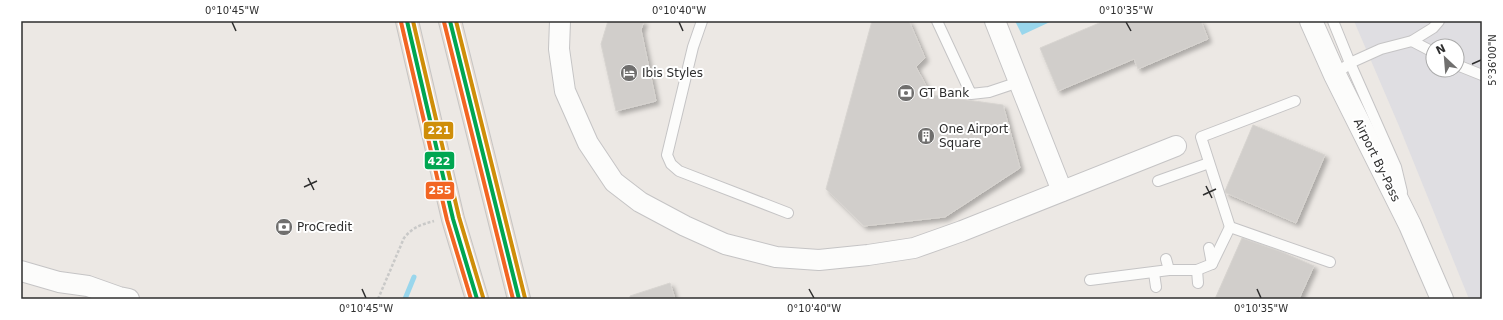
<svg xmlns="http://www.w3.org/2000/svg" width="1503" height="320" viewBox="0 0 1503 320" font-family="'DejaVu Sans',sans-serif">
<defs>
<filter id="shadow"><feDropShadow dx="3.5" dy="3.5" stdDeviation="2" flood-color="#0004"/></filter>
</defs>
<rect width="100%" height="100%" fill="#ece8e4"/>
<path fill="#dfdee2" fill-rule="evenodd" d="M1354 21H1482V299H1469L1399 126ZM1433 46H1457V70H1433Z"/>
<path fill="#99d6ec" d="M1015 21H1052L1022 35Z"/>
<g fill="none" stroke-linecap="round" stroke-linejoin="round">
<path stroke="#99d6ec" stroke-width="5" d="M405 299 414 277"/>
</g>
<g fill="#d1cecb" stroke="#d7d4d0" filter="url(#shadow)">
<path d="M608 21H644L641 30 656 101 616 111 601 44Z"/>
<path d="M872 21H909L925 58 916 67 931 95 1003 105 1020 168 945 217 864 226 826 189Z"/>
<path d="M1104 21H1201L1208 39 1138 69 1134 59 1058 91 1040 48Z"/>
<path d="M1253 125 1325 155 1296 223 1226 193 1225 191Z"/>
<path d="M1242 238 1282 252 1314 266 1299 299H1215Z"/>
<path d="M670 283 675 299H630V296Z"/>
</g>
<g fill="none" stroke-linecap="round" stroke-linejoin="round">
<defs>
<g id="lane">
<path d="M702 21 693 47 667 155 671 164 679 171 788 213"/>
<path d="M937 21 971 94 989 92 1019 82"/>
<path d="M1333 21 1350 63 1396 167 1402 192"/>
<path d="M1412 41 1433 52"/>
<path d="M1457 65 1482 75"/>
<path d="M1335 75 1350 63 1381 49 1412 41 1433 28 1439 21"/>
<path d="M1158 181 1209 163"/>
<path d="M1230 227 1201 137 1295 101"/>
<path d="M1209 248 1212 264"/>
<path d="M1166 259 1169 270"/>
<path d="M1197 270 1198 283"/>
<path d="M1154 273 1156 287"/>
<path d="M1090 280 1169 270H1197L1212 264 1230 227 1330 262"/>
</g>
<g id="street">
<path d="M560 21 559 49 565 91 588 143 614 182 640 202 685 226 725 244 776 257 819 260 868 255 914 248 962 231 1176 146"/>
<path d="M995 21 1062 191"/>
<path d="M21 271 59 282 88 286 119 297 129 299"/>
</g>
<path id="secondary" d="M1311 21 1335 75 1410 225 1442 299"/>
<g id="highway">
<path d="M407 21 453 219 477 299"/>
<path d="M450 21 519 299"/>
</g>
</defs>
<use href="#lane" stroke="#c5c4c5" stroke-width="12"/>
<use href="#street" stroke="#c5c4c5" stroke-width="22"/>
<use href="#secondary" stroke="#c5c4c5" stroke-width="24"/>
<use href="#highway" stroke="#c6c5c4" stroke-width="24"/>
<path stroke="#c9c9c8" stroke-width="2.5" stroke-dasharray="3 2" stroke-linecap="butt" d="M378 299 404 238C413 227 420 225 434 221"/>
<use href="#lane" stroke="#fcfcfb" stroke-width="10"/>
<use href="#street" stroke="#fcfcfb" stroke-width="20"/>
<use href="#secondary" stroke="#fcfcfb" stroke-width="22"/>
<use href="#highway" stroke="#eadfd6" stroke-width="22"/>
<defs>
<g id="bus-1">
<path d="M407 21 453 219 477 299"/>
<path d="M450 21 519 299"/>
</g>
<g id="bus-2">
<path d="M401 22 447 220 471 299"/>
<path d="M444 22 513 299"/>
</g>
<g id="bus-3">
<path d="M413 21 459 217 483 297"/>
<path d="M456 21 525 298"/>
</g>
</defs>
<use href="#bus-1" stroke="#fff" stroke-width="7"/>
<use href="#bus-2" stroke="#fff" stroke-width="7"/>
<use href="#bus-3" stroke="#fff" stroke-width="7"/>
<use href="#bus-1" stroke="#00a651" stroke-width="4"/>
<use href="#bus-2" stroke="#f26522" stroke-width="4"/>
<use href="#bus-3" stroke="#cf8e09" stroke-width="4"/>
</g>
<path fill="none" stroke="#2e2e2e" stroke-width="1.5" d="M232 22 236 31M679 22 683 31M1126 22 1131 31M1472 64 1481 60M308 178 314 190M1206 186 1212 198M304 187 317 181M1203 195 1216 189M362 289 366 298M809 289 814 298M1257 289 1261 298"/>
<defs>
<symbol id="hotel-disc" viewBox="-11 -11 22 22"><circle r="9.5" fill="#706f6e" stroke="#fff"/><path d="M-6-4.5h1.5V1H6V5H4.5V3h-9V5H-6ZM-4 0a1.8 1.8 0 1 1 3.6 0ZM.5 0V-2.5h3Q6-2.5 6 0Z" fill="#fff"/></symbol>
<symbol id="bank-disc" viewBox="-11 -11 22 22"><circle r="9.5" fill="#706f6e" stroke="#fff"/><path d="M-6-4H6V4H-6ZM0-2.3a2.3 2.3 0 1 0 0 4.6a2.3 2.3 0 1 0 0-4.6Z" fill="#fff"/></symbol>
<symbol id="building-disc" viewBox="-11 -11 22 22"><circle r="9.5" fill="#706f6e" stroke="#fff"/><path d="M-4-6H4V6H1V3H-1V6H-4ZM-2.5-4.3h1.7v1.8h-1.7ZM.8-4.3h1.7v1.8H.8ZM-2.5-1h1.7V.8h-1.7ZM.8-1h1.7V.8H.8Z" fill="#fff"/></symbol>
</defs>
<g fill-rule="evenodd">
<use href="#hotel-disc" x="619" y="63" width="20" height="20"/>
<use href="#bank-disc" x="896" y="83" width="20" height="20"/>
<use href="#building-disc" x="916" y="126" width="20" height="20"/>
<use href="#bank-disc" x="274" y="217" width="20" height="20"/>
</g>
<g text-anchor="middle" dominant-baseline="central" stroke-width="4" stroke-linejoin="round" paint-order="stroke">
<g font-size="12" fill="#2e2e2e" stroke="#fff" text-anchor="start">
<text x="642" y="73">Ibis Styles</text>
<text x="919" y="93">GT Bank</text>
<text x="939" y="129">One Airport<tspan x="939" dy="14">Square</tspan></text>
<text x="297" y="227">ProCredit</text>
</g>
<g font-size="12" fill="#2e2e2e" stroke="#fff">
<text transform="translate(1377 160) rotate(64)">Airport By-Pass</text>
</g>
</g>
<g stroke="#fff" stroke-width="1.5">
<rect x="423" y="121" width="31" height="19" rx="4" fill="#cf8e09"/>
<rect x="424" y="151" width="31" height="19" rx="4" fill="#00a651"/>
<rect x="425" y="181" width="30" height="19" rx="4" fill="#f26522"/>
</g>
<g font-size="11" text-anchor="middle" font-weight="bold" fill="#fff">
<text x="439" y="134">221</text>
<text x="439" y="165">422</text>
<text x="440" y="194">255</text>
</g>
<rect width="1503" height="320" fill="none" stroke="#ffffff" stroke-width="44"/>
<g transform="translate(1445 58) rotate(334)"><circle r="19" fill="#ffffff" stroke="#ababab"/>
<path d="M0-3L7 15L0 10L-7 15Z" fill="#706f6e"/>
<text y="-6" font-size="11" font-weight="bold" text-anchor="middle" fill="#2e2e2e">N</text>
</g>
<rect x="22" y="22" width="1459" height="276" fill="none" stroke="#2e2e2e" stroke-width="1.5"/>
<g font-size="10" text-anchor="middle" fill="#2e2e2e">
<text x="232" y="14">0°10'45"W</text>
<text x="679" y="14">0°10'40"W</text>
<text x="1126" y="14">0°10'35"W</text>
<text transform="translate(1492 60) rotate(-90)" y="4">5°36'00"N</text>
<text x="366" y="312">0°10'45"W</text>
<text x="814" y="312">0°10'40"W</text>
<text x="1261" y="312">0°10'35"W</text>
</g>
</svg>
